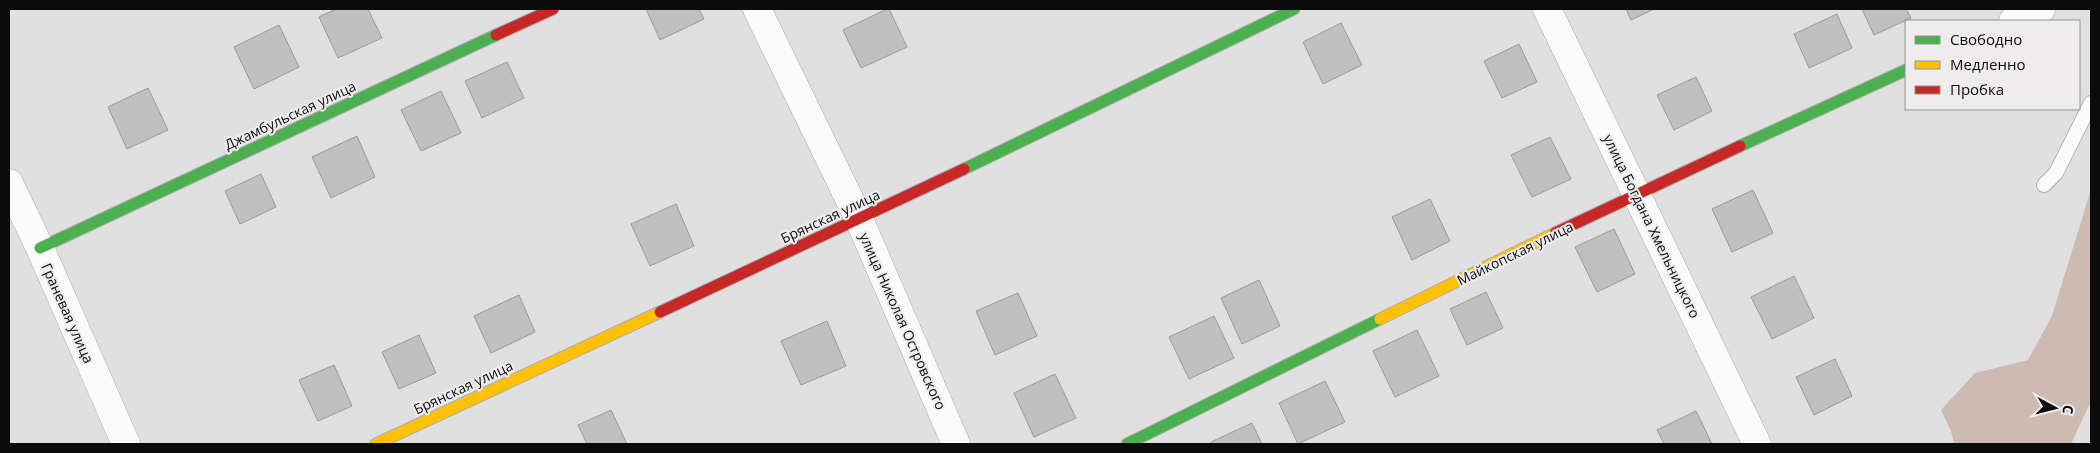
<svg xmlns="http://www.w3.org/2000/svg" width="2100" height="453" viewBox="0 0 2100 453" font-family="'Open Sans',sans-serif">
<rect width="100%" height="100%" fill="#e1e0e1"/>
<path fill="#cdbab2" d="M2091 189V401L2071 444H1954L1951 431 1941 410 1975 373 2028 360 2052 316Z"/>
<g fill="#c1c0c1" stroke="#9b9a9b">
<path d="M336 9H368L382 38 338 58 319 17Z"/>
<path d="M646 9H699L704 19 660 40Z"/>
<path d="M887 9H889L907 47 861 68 843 30Z"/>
<path d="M1626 9H1654L1631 20Z"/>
<path d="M1862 9H1906L1911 18 1874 35Z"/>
<path d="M1837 14 1852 48 1809 68 1794 34Z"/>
<path d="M1341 23 1362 65 1323 84 1303 42Z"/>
<path d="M279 25 299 67 254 89 234 47Z"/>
<path d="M1519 44 1537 82 1502 98 1484 61Z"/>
<path d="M507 62 524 98 482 118 465 81Z"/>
<path d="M1696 77 1712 111 1674 130 1657 95Z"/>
<path d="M148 88 168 130 127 149 108 107Z"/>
<path d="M441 91 461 133 421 151 401 110Z"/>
<path d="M357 136 375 177 331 198 312 157Z"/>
<path d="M1550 137 1571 179 1532 197 1511 155Z"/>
<path d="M261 174 276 207 240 224 225 191Z"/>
<path d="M1753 190 1773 233 1732 252 1712 209Z"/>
<path d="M1430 199 1450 241 1412 260 1392 217Z"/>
<path d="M676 204 694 246 650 266 631 224Z"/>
<path d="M1614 229 1635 274 1597 292 1575 247Z"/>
<path d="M1794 276 1814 318 1772 339 1751 297Z"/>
<path d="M1259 280 1280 326 1242 344 1221 298Z"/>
<path d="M1486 292 1503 328 1467 345 1450 309Z"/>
<path d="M1018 293 1037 336 995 355 976 311Z"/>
<path d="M519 295 535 332 491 353 474 316Z"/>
<path d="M1214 316 1234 358 1189 379 1169 337Z"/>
<path d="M827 321 846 366 801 385 781 341Z"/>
<path d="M1417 330 1439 376 1395 397 1373 351Z"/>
<path d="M419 335 436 373 399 389 382 352Z"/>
<path d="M1835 359 1852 396 1814 415 1796 377Z"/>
<path d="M334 365 352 406 318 421 299 380Z"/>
<path d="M1055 374 1076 418 1034 437 1014 393Z"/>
<path d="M1325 381 1345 422 1298 444 1279 403Z"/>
<path d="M611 410 627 444H587L578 425Z"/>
<path d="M1696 411 1712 444H1664L1657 430Z"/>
<path d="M1252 423 1262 444H1212L1211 442Z"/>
</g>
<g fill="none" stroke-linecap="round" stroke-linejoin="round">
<defs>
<path id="lane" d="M2044 185 2056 173 2091 103"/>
<g id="street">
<path d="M757 9 859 219 956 444"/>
<path d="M1547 9 1757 444"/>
<path d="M2013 21 2041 9"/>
<path d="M9 183 40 248 126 444"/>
</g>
<g id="fast">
<path d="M1740 146 1906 70"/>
<path d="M964 169 1294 9"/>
<path d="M40 248 496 35"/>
<path d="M1127 444 1380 319"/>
</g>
<g id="slow">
<path d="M1380 319 1555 233"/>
<path d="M376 444 660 312"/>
</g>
<g id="jam">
<path d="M496 35 553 9"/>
<path d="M1555 233 1740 146"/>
<path d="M660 312 964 169"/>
</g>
</defs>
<use href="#lane" stroke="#adacac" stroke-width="16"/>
<use href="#street" stroke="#adacac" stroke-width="29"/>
<use href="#fast" stroke="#adacac" stroke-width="13"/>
<use href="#slow" stroke="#adacac" stroke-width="13"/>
<use href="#jam" stroke="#adacac" stroke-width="13"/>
<use href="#lane" stroke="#fafafa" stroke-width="14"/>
<use href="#street" stroke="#fafafa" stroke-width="28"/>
<use href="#fast" stroke="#4caf50" stroke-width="11"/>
<use href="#slow" stroke="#ffc107" stroke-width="11"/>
<use href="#jam" stroke="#c62828" stroke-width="11"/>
</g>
<g text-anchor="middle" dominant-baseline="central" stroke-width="4" stroke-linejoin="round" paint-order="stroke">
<g font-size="14" fill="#0c0b0c" stroke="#efecee">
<text transform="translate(290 115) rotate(-25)">Джамбульская улица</text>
<text transform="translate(830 216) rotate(-25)">Брянская улица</text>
<text transform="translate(1652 226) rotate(64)">улица Богдана Хмельницкого</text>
<text transform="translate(1515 253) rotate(-26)">Майкопская улица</text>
<text transform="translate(68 313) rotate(66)">Граневая улица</text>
<text transform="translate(903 321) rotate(66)">улица Николая Островского</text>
<text transform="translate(463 387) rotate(-25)">Брянская улица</text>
</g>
</g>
<rect width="2100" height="453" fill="none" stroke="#0c0b0c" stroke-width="20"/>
<rect x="1905" y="20" width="175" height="90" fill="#efecee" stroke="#949294"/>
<rect x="1915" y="36" width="25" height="8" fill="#4caf50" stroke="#949294"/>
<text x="1950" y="45" font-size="15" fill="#0c0b0c">Свободно</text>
<rect x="1915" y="61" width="25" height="8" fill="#ffc107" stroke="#949294"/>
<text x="1950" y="70" font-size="15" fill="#0c0b0c">Медленно</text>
<rect x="1915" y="86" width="25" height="8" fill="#c62828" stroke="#949294"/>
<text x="1950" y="95" font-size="15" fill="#0c0b0c">Пробка</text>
<g transform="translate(2055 408) rotate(97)" stroke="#efecee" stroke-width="4" paint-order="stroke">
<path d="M0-4L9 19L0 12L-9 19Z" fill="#0c0b0c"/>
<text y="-8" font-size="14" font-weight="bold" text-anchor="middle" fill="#0c0b0c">С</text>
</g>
</svg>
